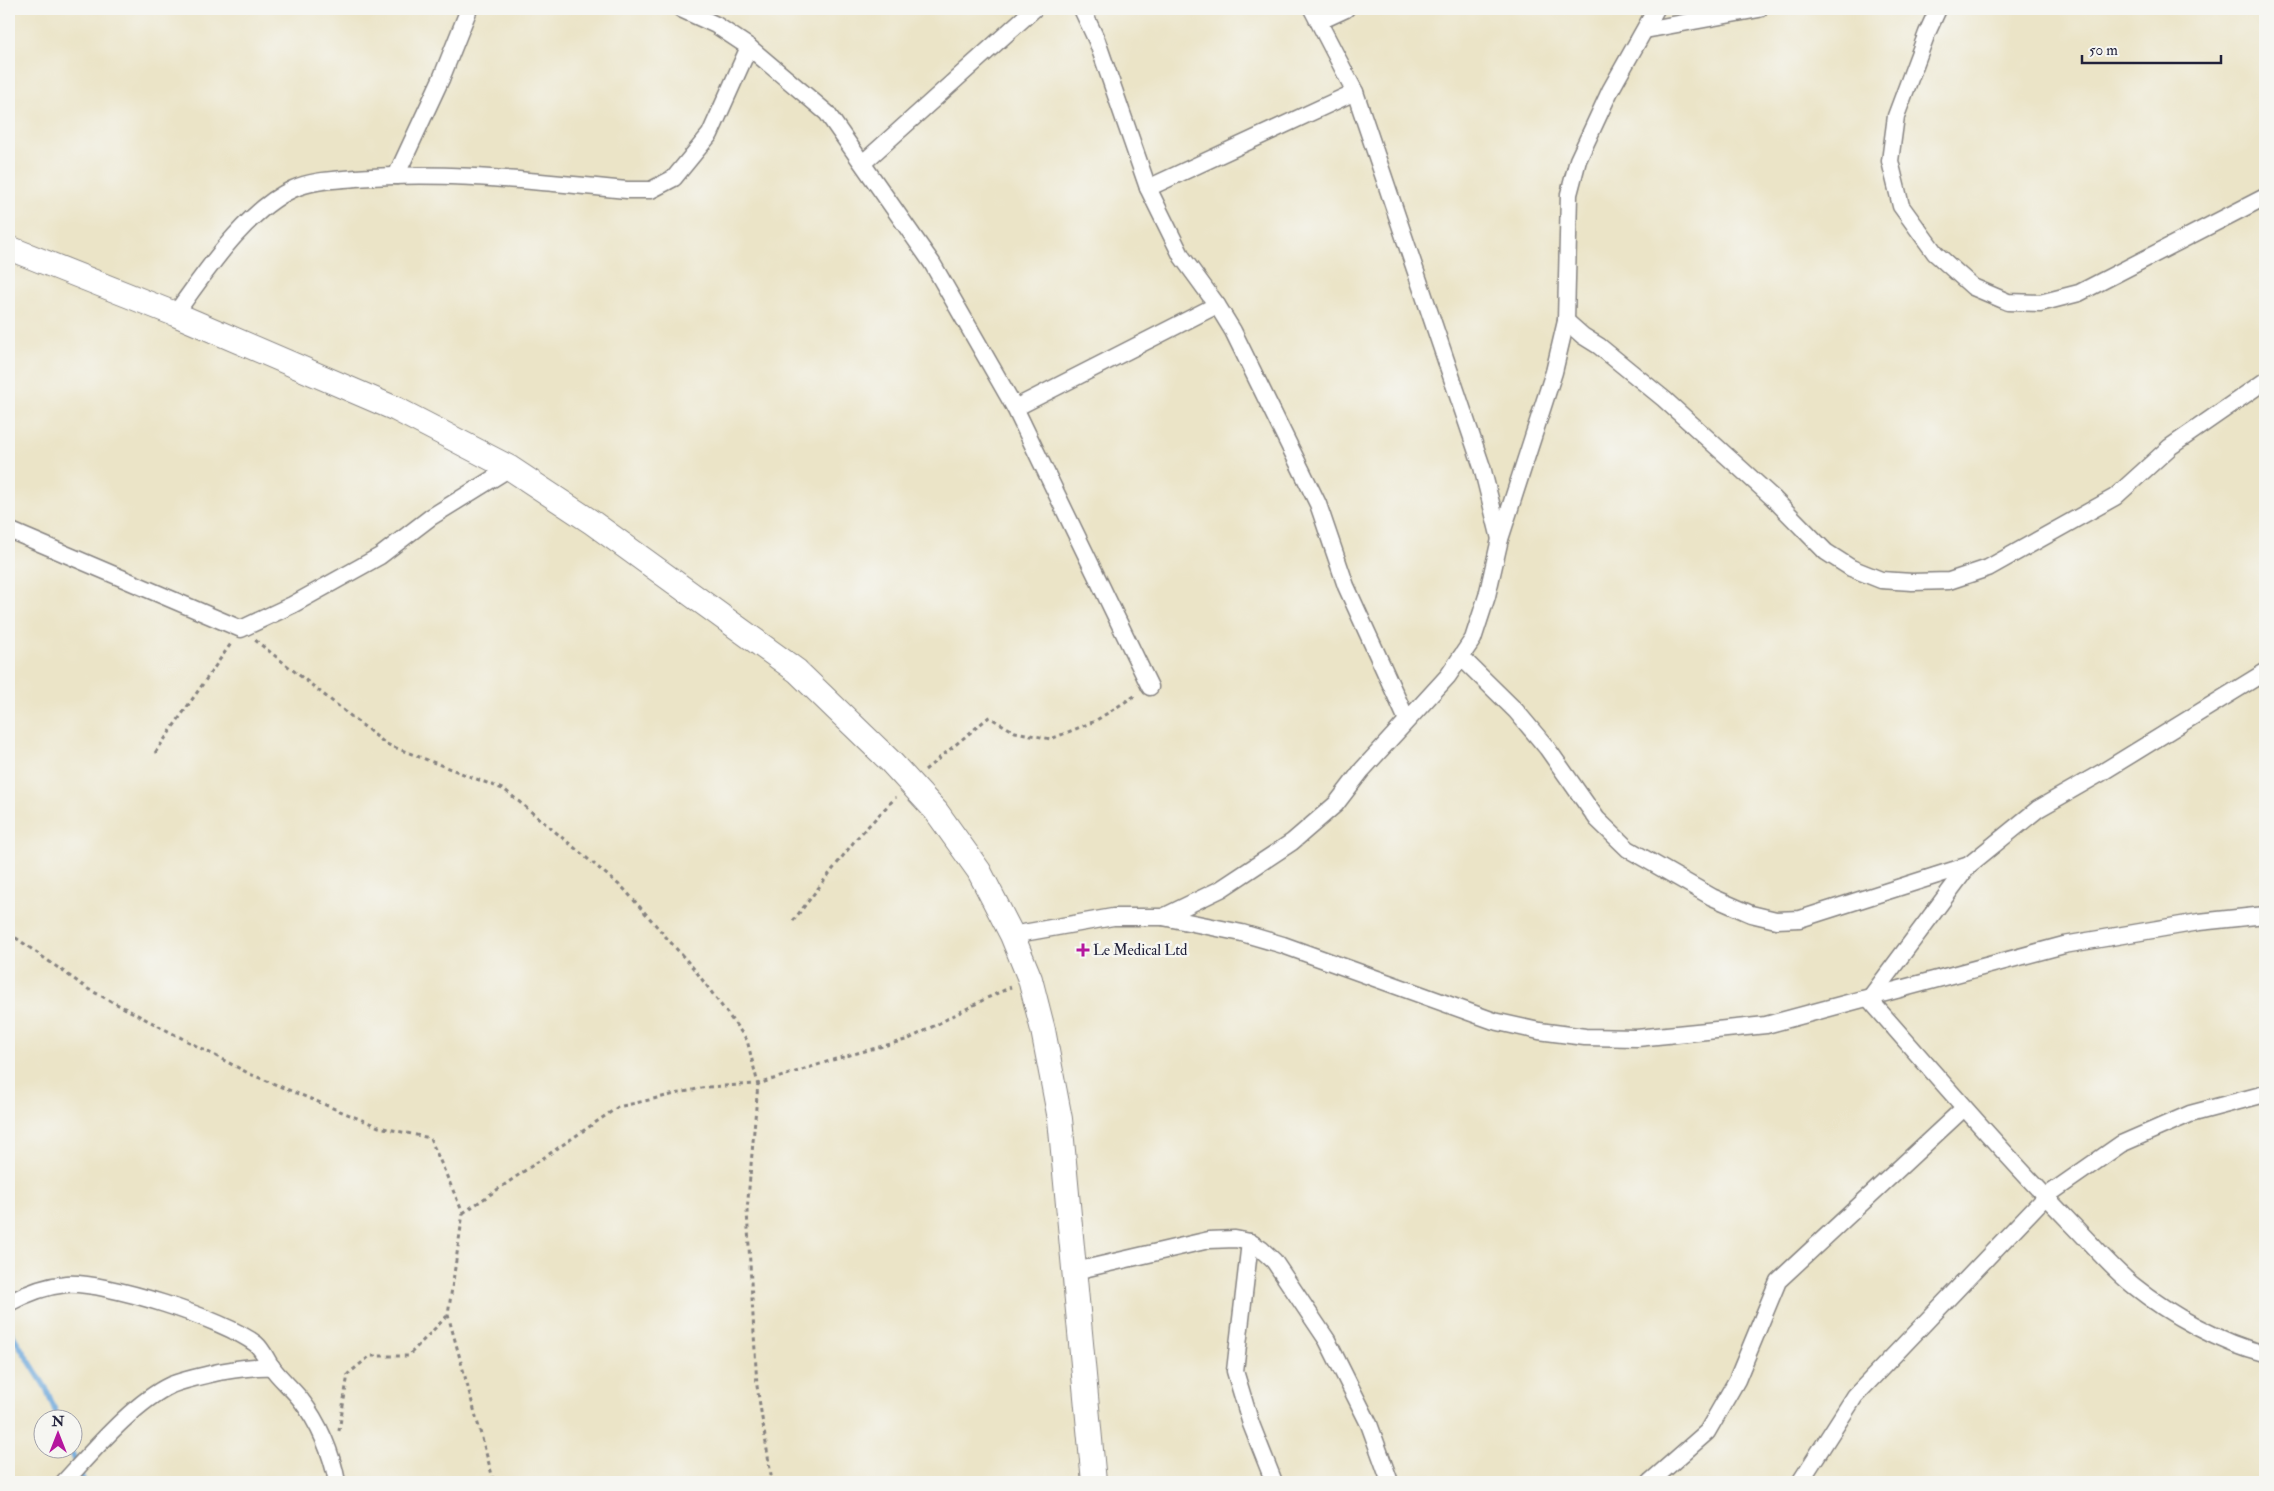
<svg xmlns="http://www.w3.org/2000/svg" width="2274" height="1491" viewBox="0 0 2274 1491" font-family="'IM FELL Double Pica',serif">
<rect width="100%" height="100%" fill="#f6f6f2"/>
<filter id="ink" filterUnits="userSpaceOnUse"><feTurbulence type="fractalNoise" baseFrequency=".02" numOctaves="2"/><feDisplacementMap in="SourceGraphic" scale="10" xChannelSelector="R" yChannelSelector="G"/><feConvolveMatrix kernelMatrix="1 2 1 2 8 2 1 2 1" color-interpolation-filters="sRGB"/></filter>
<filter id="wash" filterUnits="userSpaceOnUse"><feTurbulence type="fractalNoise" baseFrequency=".0096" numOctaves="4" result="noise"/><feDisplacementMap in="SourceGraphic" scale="20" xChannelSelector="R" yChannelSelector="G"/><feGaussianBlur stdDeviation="1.12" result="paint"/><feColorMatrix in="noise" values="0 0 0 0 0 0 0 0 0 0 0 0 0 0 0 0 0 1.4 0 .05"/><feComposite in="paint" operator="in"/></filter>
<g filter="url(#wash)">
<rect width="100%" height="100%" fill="#ebe4c7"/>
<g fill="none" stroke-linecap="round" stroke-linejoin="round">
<g stroke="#69a6da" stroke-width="5.5">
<path d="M9 1329 46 1388 58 1418"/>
<path d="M70 1448 84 1482"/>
</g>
</g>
</g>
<g filter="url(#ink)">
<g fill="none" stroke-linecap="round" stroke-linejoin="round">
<defs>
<g id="street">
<path d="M681 9 716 25 749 47 827 113 932 263 1015 408 1217 305 1233 331 1318 504 1346 586 1407 720"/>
<path d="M1082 9 1097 41 1148 188 1182 257 1217 305"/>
<path d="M1312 9 1355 92 1482 467 1500 539"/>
<path d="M1938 9 1927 33 1896 116 1890 161 1901 206 1935 253 1973 287 2008 302 2040 303 2079 293 2265 197"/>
<path d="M1320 21 1346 9"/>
<path d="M1645 30 1759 9"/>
<path d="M863 163 1034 9"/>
<path d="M396 176 441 79 469 9"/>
<path d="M1148 188 1355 92"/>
<path d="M175 314C205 273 245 211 293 189 312 180 335 180 356 178 447 170 537 182 627 190H651L674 178 710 134 749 47"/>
<path d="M1566 321 1583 336 1599 346 1664 399 1773 498 1826 552 1851 568 1881 580 1912 582 1949 581 1988 568 2115 497 2170 447 2265 381"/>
<path d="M1015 408 1150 687"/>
<path d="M9 530 241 629 292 605 380 556 431 517 510 468"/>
<path d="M1461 657 1516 711 1547 748 1597 819 1628 849 1712 897 1751 914 1776 920 1800 919 1969 865"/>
<path d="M2265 672 2101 773 2038 809 1969 865 1869 999C1935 1074 2000 1150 2070 1222 2091 1243 2111 1268 2134 1286 2170 1315 2221 1343 2265 1354"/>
<path d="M1163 917 1242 933 1283 945 1494 1021 1539 1031 1585 1037 1637 1038 1766 1025 2064 945 2199 922 2265 915"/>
<path d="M1012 935 1113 917H1163L1221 889 1292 842 1336 804 1362 770 1448 676 1473 639 1487 596 1500 539 1554 372 1566 321 1569 194 1578 160 1610 91 1656 9"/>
<path d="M1250 1242 1235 1371 1251 1424 1274 1482"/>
<path d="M1075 1271 1209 1240 1235 1239 1250 1242 1261 1249 1274 1261 1327 1340 1369 1424 1390 1482"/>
<path d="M9 1303C27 1293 46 1286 66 1284 105 1281 224 1319 256 1344 263 1350 266 1359 271 1366 279 1378 292 1388 301 1400 319 1423 332 1454 337 1482"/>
<path d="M64 1482C92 1452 134 1402 171 1385 186 1379 203 1376 219 1372 237 1369 253 1366 272 1367"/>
<path d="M1650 1482 1707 1432 1737 1380 1778 1281 1964 1108"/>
<path d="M1800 1482 1855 1396 2045 1197 2121 1144 2190 1114 2265 1094"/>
</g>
<path id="secondary" d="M9 248 175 314 396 409 510 468 593 523 797 671 890 761 936 811 979 871 1012 935 1030 979 1043 1030 1060 1119 1094 1482"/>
</defs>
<use href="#street" stroke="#868381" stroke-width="19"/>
<use href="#secondary" stroke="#868381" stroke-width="26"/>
<g stroke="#868381" stroke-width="3" stroke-dasharray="4 4" stroke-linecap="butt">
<path d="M255 640 386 744 505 790 624 889 695 970 747 1040 758 1084 747 1211 757 1386 772 1482"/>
<path d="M155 753 232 642"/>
<path d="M925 770 989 717 1015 732 1051 739 1095 721 1136 695"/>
<path d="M793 921 856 839 896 797"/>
<path d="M9 933 88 989 250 1074 379 1127 430 1138 463 1213 448 1315 494 1482"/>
<path d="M463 1213 618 1107 706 1087 758 1084 839 1058 909 1039 987 998 1011 987"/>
<path d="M339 1431 348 1374 370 1356H408L448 1315"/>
</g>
<use href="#street" stroke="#fff" stroke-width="16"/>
<use href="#secondary" stroke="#fff" stroke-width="24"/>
</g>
</g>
<path fill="#b5179e" stroke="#f6f6f2" stroke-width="2" d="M1080.5 942.5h5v5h5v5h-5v5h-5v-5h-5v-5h5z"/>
<g text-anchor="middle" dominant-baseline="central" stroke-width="5" stroke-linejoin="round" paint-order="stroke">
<g font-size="15" fill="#22223b" stroke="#f6f6f2" text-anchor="start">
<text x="1093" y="950">Le Medical Ltd</text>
</g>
</g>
<rect width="2274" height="1491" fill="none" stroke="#f6f6f2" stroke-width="30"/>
<g transform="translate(58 1434)"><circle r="24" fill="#f6f6f2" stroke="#a1a1a9"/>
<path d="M0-4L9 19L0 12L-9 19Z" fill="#b5179e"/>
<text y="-8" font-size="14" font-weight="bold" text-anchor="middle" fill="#22223b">N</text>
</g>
<path d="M2082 55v8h139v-8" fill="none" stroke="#22223b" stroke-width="2.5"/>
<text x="2089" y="55" font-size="15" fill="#22223b" stroke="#f6f6f2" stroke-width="4" paint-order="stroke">50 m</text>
</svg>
